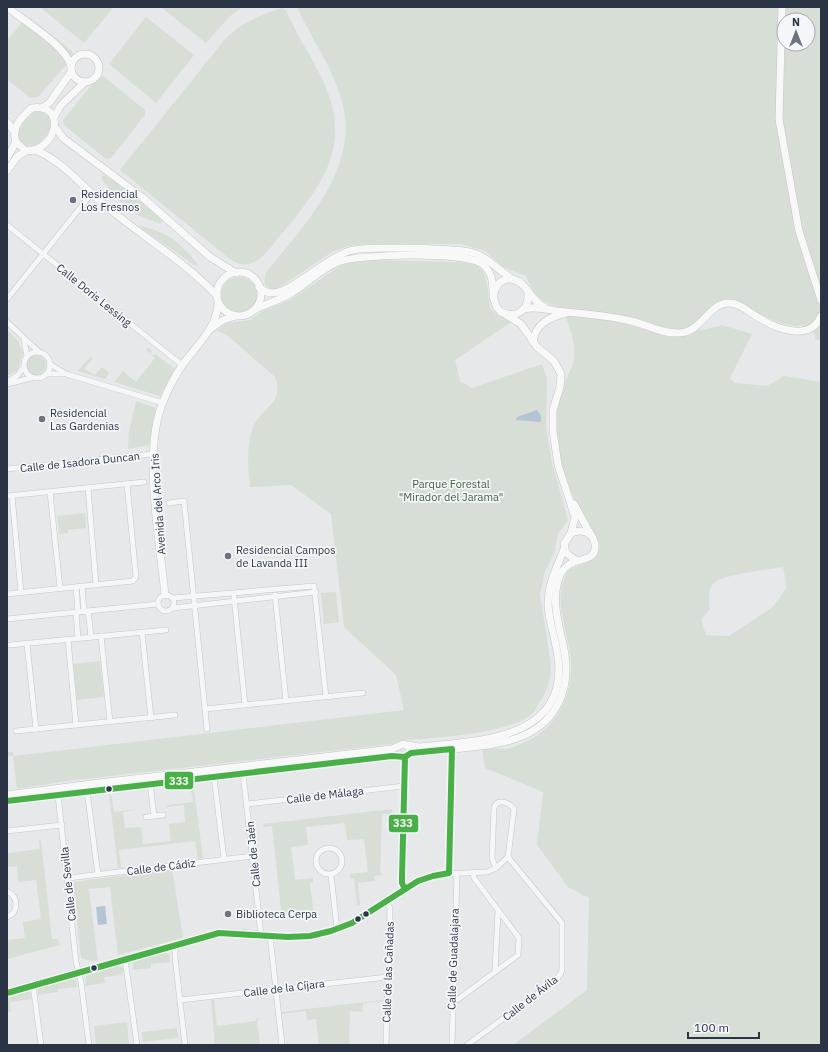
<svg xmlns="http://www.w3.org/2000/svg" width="828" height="1052" viewBox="0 0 828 1052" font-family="'IBM Plex Sans',sans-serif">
<rect width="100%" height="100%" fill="#e6e8ea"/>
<g fill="#d6ded6" fill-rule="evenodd">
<path d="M40 7H114L84 43Z"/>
<path d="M161 7H243L230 16 206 43Z"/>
<path d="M297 7H821V339L816 340 814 333 807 325C778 333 736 294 721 301 710 305 702 317 693 325L698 330H704L722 325 752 334 730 378 735 383 767 386 784 376 821 382V1045H513L587 990 589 898 568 887 537 845 543 792 485 768 482 748C490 748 498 749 506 749 512 748 518 745 523 743 556 729 573 696 571 662 569 630 550 599 569 570 580 564 595 564 599 551 601 540 593 532 588 523 572 499 563 473 557 445 553 424 556 401 565 382 569 373 573 367 574 357 576 341 568 321 561 308 540 302 534 295 526 276L503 267 485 251 461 244H367L348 246 332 252 280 287 272 290C264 286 264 282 265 274 307 221 365 164 339 92 329 62 310 36 297 7ZM784 20H808V44H784ZM783 567 787 587 773 607 729 636 706 635 701 620 710 609C709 602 708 592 712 585 717 575 771 569 783 567Z"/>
<path d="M282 8 286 10C296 35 313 58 324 83 356 154 313 195 271 247 260 261 246 271 230 259L120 170 226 38C243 22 260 15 282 8Z"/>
<path d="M146 17 194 55 156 103 109 64Z"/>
<path d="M30 18 72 51 73 57 38 97 30 98 7 79V41L25 19Z"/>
<path d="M103 76 145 110V115L111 158 106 159 64 125 63 120 98 77Z"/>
<path d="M35 112H42L49 116 51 126C46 140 30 156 19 139 17 129 26 117 35 112Z"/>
<path d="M103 175 116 183 163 220 160 223 156 222C126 212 120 203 101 178Z"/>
<path d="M141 226C169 233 181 243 198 265L196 266 140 227Z"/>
<path d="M366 260 455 262 475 264 483 271 487 283 490 308 496 314 511 322 455 360 460 381 472 388 542 364 547 379 546 427 552 463 568 520 558 534 555 551 545 572 540 594 551 666C551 679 548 689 541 700 538 704 536 710 533 713 513 732 451 736 424 739 410 740 406 738 392 744L67 781 17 789 13 756H7V752H13L14 756 404 710 396 675 344 627 331 514 291 485 250 487C248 469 246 443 254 425 263 406 285 403 275 377L227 335 217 331 227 323 250 320 263 311 290 300 340 266 353 262Z"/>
<circle cx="239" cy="295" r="18"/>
<path d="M7 330 18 341 23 353 18 370 7 376Z"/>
<path d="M148 348 152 351 150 353 154 356 155 354 175 369 160 396 114 382 123 371 136 382 155 358 146 350Z"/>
<circle cx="36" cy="365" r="10"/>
<path d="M90 357 93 358 84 369 95 375 102 367 109 373 105 379 78 371Z"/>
<path d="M136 401 155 408 156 410 149 445 128 449 129 432Z"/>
<path d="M85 513 86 528 68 530V533L59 534 57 516Z"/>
<path d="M336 592 339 622 324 624 321 593Z"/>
<path d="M100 661 104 697 77 700 73 664Z"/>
<path d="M191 790H194L203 858 198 859 195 841 119 850 121 868H118L109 794H111L114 812 139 809 123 812 125 828 141 827 143 844 171 841 169 824 185 822 184 805 167 807V805L193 802Z"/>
<path d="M392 809V814H382L380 873 383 875 374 876 375 881 358 883 360 905 357 906 354 878H350V874L368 872 364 839 347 840 345 823 306 827 308 845 291 847 295 880 313 878V882L310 883 314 916H311L310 910 285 913 286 919H282L272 826 264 827 263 824Z"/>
<path d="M39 840H41L52 939H58L60 945 7 959V940L25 938 23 922 41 919 36 880 18 882 17 866 7 867V853L40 849Z"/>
<path d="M172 869 183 938 118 955 110 887 89 889 98 961H90L81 958 73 882Z"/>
<path d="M163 952 169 954 170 962 151 964V968L132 970 134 960Z"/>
<path d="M119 964 123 968 124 972H121L122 975 104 977 105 983 85 986 86 973 88 975 91 972Z"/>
<path d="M72 977 76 980 77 987 58 989V992L38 995V990L41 986Z"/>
<path d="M27 990 30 991 31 999 10 1002 11 1011 7 1012V996Z"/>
<path d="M211 1000H214L217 1026 256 1021V1019L264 1018 257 1020 260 1045H215Z"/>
<path d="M384 1000V1001L363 1003 362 1012 350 1011 349 1045H319L316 1019 307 1020 306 1011 281 1014V1012Z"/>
<path d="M127 1022 129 1045H96L94 1026Z"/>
<path d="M177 1028 178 1038 143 1042 142 1032Z"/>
</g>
<g fill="#b4c4d5">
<path d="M537 410 541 416V422L516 420 517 417Z"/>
<path d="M105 906 107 924 98 925 96 907Z"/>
</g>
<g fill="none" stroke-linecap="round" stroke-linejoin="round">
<defs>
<g id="street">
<path d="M7 225 182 365"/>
<path d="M7 299 92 193"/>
<path d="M7 322 39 352"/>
<path d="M24 340 27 356"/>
<circle cx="37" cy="365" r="13"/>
<path d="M50 364 66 374 163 403"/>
<path d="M47 374H63"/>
<path d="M7 382 17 376 23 368"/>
<path d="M7 384 31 378"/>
<path d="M7 469 153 454"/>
<path d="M88 488 96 585"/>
<path d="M50 492 60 588"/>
<path d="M7 496 144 482"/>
<path d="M12 496 21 592"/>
<path d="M169 503 184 501 207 729"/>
<path d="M82 586 84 612"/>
<path d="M76 587 78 612"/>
<path d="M7 594 133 581 136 577 127 484"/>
<circle cx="166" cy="603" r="8"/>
<path d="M275 595 286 701"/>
<path d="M234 597 245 705"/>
<path d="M173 598 314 586 326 697"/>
<path d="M173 608 316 592"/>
<path d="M88 611 91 637"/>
<path d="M76 612 78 639"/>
<path d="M7 619 158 604"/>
<path d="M142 632 151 718"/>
<path d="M101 636 110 722"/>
<path d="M68 640 76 725"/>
<path d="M27 644 36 729"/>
<path d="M10 645 166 630"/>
<path d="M205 709 363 693"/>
<path d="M16 731 175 715"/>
<path d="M405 757 402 877V883L405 889"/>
<path d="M243 773 261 935"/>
<path d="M214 777 224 859"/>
<path d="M150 783 154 816"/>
<path d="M87 791 98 875"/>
<path d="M58 795 76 962 81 982 89 1045"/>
<path d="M247 804 404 786"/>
<path d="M146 817 163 815"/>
<path d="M7 831 62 825"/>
<circle cx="329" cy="861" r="13"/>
<path d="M496 868 492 858 494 808C497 798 509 802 514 809L508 857"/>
<path d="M449 873 452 749"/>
<path d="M331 875 337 929"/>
<path d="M68 878 253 856"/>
<path d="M7 891C19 897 19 912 7 917"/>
<path d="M386 900 390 908 386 1045"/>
<path d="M270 936 282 1045"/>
<path d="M178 944 175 951V957L185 1045"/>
<path d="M125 959 137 1045"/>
<path d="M495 972 498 911"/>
<path d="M33 985 41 1045"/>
<path d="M7 993 219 933 240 932 291 937 328 932 346 926 423 878 443 874 487 872 496 868 508 857"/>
<path d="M180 1000 388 977"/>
<path d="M452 1000H457L518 955 519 938 474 878 473 873"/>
<path d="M452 1045 457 874"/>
<path d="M467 1045 556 980 561 973 562 969V923L508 857"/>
</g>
<g id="secondary">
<path d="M7 7C24 21 67 46 71 67"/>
<path d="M782 7 779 119 799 231 821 300"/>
<circle cx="85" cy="68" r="14"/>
<path d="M32 108C68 103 57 151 26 151L16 142C11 128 21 117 32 108Z"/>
<path d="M42 108 50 102 71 72"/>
<path d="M54 117 61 105 84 83"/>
<path d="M7 122 14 131"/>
<path d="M56 128 63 138 143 198 210 257 236 273"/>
<path d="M35 150C61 160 79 183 99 200 137 234 183 259 217 296"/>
<path d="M7 158 16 142"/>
<path d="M7 171 17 157 26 151"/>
<circle cx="239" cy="294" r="22"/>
<path d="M259 287C264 291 267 293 273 293 291 293 326 258 349 251 367 246 456 248 474 253 488 257 500 272 514 280"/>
<path d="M528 294C529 310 516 319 501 312 487 300 495 274 515 280 527 283 530 300 544 307"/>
<path d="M524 309C535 306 546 309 557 311 583 314 609 315 635 322 649 326 664 334 679 333 702 332 710 302 729 303 741 303 751 314 761 319 779 330 811 341 821 316"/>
<path d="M254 310C267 303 281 300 293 292 308 283 322 268 338 262 358 254 466 251 482 264 493 272 493 284 493 297"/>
<path d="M505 314 521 324 537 347 554 361 561 374 560 387 553 410V431L558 465 575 517 571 533"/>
<path d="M212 328 223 320 236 316"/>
<path d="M533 342C535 324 550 317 566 313"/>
<path d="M574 504 591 535"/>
<path d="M165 595C160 541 142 451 163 402 168 389 175 376 183 364 197 345 218 327 218 302"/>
<path d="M408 745 419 747C476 741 569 741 558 657 556 642 551 628 549 613 545 589 556 570 564 549"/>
<path d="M7 795 99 783 392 749 403 744 410 747 409 754"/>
<path d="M7 801 392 756 405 757 411 753C428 752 446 750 463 748 502 744 545 739 561 697 566 684 567 669 565 655 561 628 549 603 560 575 562 571 565 567 570 564 579 558 597 562 595 544 594 539 591 534 586 532 581 530 576 531 571 533L564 544 566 553 577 561"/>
</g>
</defs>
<use href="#street" stroke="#c4c6c8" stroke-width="6"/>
<use href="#secondary" stroke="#c4c6c8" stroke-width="8"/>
<use href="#street" stroke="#f5f6f7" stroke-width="5"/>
<use href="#secondary" stroke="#f8f8f8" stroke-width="7"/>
<defs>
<g id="bus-1">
<path d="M405 757 402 877V883L405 889"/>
<path d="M7 801 392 756 405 757 411 753 452 749 449 873 433 876 418 881 352 923 331 931 310 936 288 937 219 933 7 993"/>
</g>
</defs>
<use href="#bus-1" stroke="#f4f6f9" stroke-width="9"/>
<use href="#bus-1" stroke="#48b047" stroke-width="6"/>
</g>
<g fill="#6c737f" stroke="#f4f6f9" stroke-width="1.5">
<circle cx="73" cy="200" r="4"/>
<circle cx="42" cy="419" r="4"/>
<circle cx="228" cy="556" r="4"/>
<circle cx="228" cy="914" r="4"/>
</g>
<g fill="#2b3445" stroke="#f4f6f9" stroke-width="1.5">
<circle cx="109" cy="789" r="3.5"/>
<circle cx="366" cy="914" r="3.5"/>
<circle cx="358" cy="919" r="3.5"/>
<circle cx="94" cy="968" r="3.5"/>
</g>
<g text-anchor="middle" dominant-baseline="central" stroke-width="3.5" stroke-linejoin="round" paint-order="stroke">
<g font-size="11" fill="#2b3445" stroke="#f4f6f9" text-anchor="start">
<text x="81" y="194">Residencial<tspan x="81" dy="13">Los Fresnos</tspan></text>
<text x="50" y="413">Residencial<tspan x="50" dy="13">Las Gardenias</tspan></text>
<text x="236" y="550">Residencial Campos<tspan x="236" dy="13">de Lavanda III</tspan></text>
<text x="236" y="914">Biblioteca Cerpa</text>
</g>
<g font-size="11" fill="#2b3445" stroke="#f4f6f9">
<text transform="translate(94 295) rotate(39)">Calle Doris Lessing</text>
<text transform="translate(80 462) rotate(-6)">Calle de Isadora Duncan</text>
<text transform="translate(158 504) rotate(-94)">Avenida del Arco Iris</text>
<text transform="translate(325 795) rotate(-7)">Calle de Málaga</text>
<text transform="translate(253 854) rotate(-96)">Calle de Jaén</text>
<text transform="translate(161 867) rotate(-7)">Calle de Cádiz</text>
<text transform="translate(68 884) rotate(-96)">Calle de Sevilla</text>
<text transform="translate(453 959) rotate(-88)">Calle de Guadalajara</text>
<text transform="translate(388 972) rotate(-88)">Calle de las Cañadas</text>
<text transform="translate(284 988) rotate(-7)">Calle de la Cíjara</text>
<text transform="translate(530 998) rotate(-38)">Calle de Ávila</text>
</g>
<g font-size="11" fill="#3f6138" stroke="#f4f6f9">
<text x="451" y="484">Parque Forestal<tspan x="451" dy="13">"Mirador del Jarama"</tspan></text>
</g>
</g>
<g stroke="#f4f6f9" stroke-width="1.5">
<rect x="164" y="771" width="30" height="19" rx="4" fill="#48b047"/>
<rect x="388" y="814" width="31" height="19" rx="4" fill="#48b047"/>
</g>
<g font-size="11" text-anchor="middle" font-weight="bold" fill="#fff">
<text x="179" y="785">333</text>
<text x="403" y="827">333</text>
</g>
<rect width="828" height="1052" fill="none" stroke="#2b3445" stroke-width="16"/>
<g transform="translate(796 32)"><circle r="19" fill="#f4f6f9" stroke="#a4a8b1"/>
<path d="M0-3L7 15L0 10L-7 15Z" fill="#6c737f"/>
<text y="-6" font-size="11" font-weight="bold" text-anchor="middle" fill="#2b3445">N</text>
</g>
<path d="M688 1032v6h71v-6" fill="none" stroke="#2b3445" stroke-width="2"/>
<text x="694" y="1032" font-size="12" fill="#2b3445" stroke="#f4f6f9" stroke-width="3" paint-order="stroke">100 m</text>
</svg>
